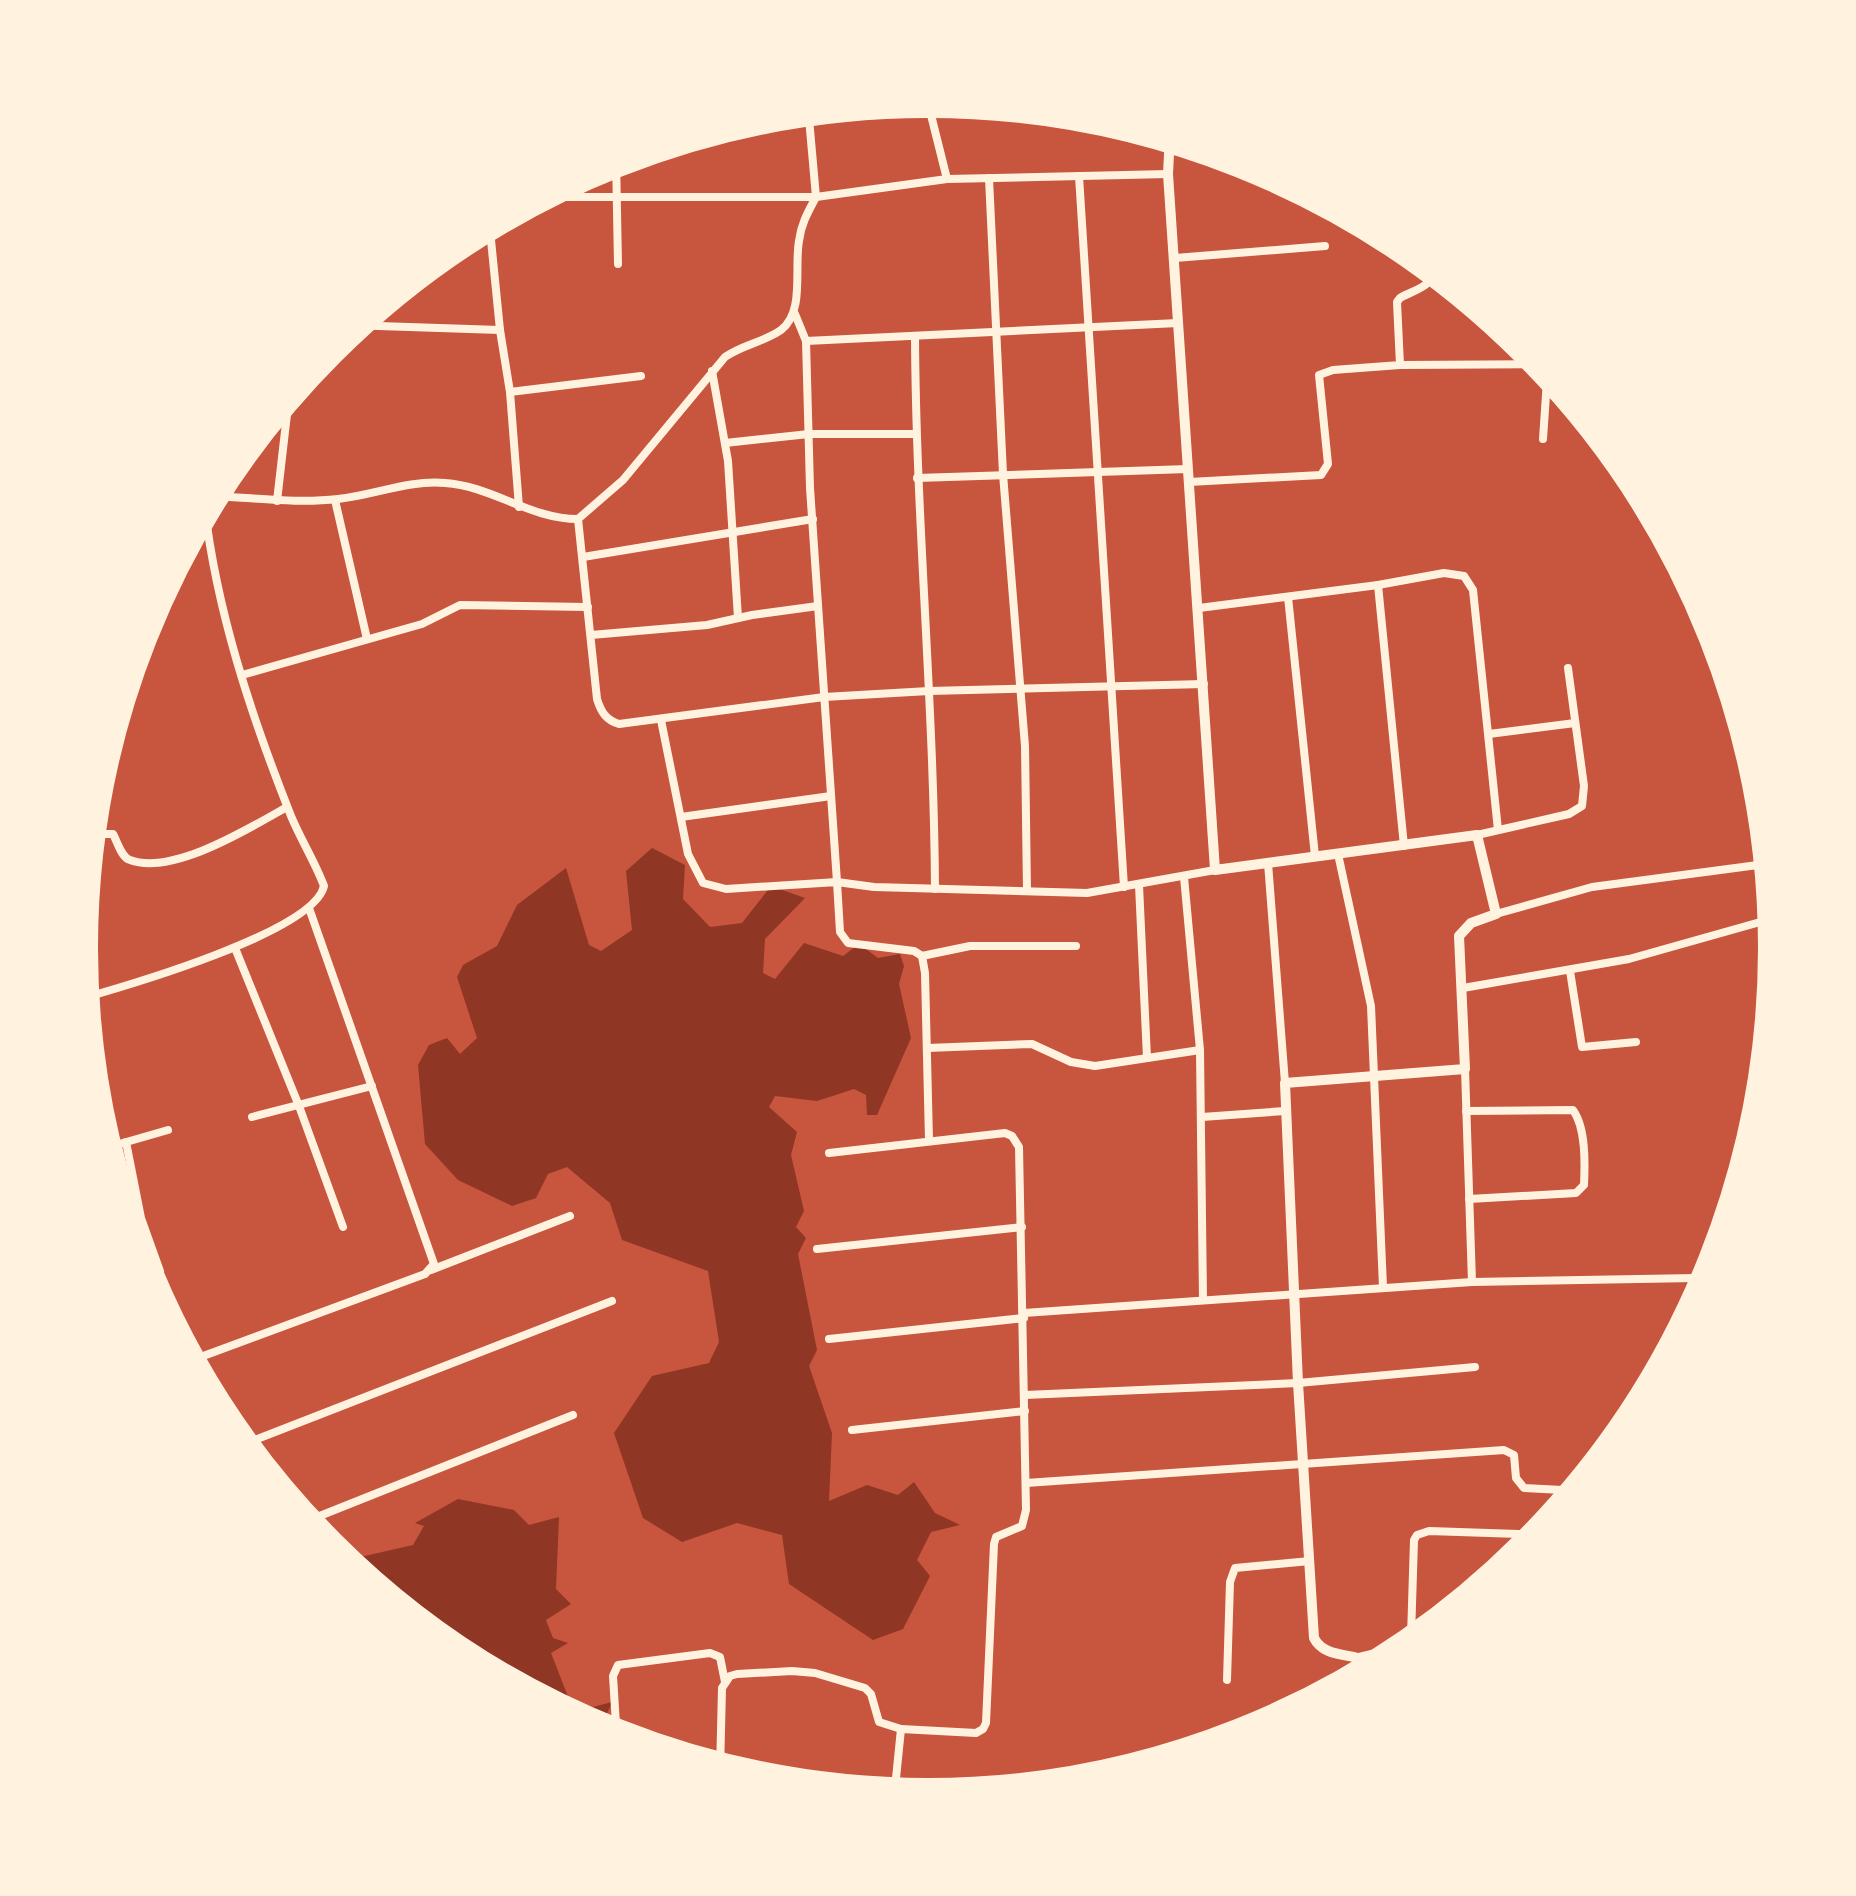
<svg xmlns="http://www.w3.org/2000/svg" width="1856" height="1896" viewBox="0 0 1856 1896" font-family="'Source Sans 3',sans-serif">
<rect width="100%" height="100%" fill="#c8553d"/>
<g fill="#8f3625">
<path d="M652 848 685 865 683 899 710 927 742 923 771 886 805 898 765 939 763 973 775 979 804 943 843 956 859 944 878 958 900 954 904 966 899 984 911 1038 877 1115H867L866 1095 854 1089 817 1101 775 1096 769 1107 797 1132 791 1155 804 1211 796 1227 806 1238 798 1254 817 1350 809 1366 832 1433 829 1501 867 1485 898 1495 914 1482 935 1513 960 1525 931 1532 917 1560 930 1576 903 1629 873 1640 789 1584 782 1535 737 1523 682 1542 643 1518 614 1433 652 1376 709 1363 719 1342 708 1271 622 1240 610 1203 567 1167 548 1174 536 1198 512 1206 458 1180 425 1144 418 1065 429 1045 447 1038 460 1054 477 1038 457 977 463 965 497 946 517 905 566 868 589 945 601 951 632 930 626 871Z"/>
<path d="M458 1499 514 1510 529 1525 559 1517 556 1589 571 1604 546 1620 553 1638 568 1643 551 1653 574 1712 612 1702 598 1734 454 1657 336 1561 342 1549 356 1558 413 1545 424 1526 415 1523Z"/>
</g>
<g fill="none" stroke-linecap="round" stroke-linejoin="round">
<g stroke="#fff3e0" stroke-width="8">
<path d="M616 156 618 264"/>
<path d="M1079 176 1124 887"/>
<path d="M989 178 1003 474 1025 746 1027 890"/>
<path d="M947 179 1168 174"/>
<path d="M532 197H816L808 107"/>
<path d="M489 220 500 330 510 392"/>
<path d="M1175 258 1325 246"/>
<path d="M795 314 806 341 810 488 837 882 874 887 1087 893 1215 870"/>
<path d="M348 325 500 330"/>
<path d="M915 337C916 521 934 704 935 889"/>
<path d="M806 341 1178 323"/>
<path d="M1400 365 1547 364"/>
<path d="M712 371 728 461 738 618"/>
<path d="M1543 439 1548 365"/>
<path d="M725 443 809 434H915"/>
<path d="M917 478 1188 469"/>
<path d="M1189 482 1321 475 1328 464 1319 375 1333 370 1400 365 1397 302 1400 298C1417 288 1435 288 1433 264"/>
<path d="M207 496C251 497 294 504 338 499 375 495 407 480 445 483 492 486 530 519 578 519L623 480 725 357C742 345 764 342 781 330 805 312 794 268 799 241 801 224 808 212 816 197L947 179 931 115 930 95"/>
<path d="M335 500 367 639"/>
<path d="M277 501 290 388"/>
<path d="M519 507 510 392 641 376"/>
<path d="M578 519 597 699C601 712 606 720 619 724L824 697 929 691 1204 684"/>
<path d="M583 557 813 519"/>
<path d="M1378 585 1404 846"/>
<path d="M1288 597 1315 856"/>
<path d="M1199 608 1378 585 1444 573 1464 576 1473 590 1498 830"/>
<path d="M591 635 707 625 752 615 818 606"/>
<path d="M242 675 422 624 460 605 588 607"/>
<path d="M661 720 688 854 703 883 726 889 837 882 840 932 848 943 914 951 922 956 925 973 929 1140"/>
<path d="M1489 734 1575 723"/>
<path d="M681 817 831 796"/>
<path d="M86 834H113C118 843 121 857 130 860 173 876 251 827 287 807"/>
<path d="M1477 835 1569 814 1582 806 1584 786 1568 668"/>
<path d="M1338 854 1371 1006 1383 1287"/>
<path d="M1268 863 1285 1083"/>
<path d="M1184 877 1200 1050 1203 1300"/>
<path d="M1139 885 1147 1058"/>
<path d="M1496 914 1592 887 1773 863"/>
<path d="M235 948 299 1106 343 1227"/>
<path d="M922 956 970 946H1076"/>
<path d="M1570 971 1582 1047 1636 1042"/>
<path d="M1463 988 1629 959 1778 917"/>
<path d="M80 999C126 986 314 932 324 886 315 862 301 840 291 816 251 715 216 610 204 502"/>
<path d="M927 1048 1032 1044 1071 1062 1095 1066 1200 1050"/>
<path d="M1465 1069 1472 1282"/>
<path d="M1466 1111 1573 1110C1586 1128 1585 1163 1584 1185L1576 1193 1469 1199"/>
<path d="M252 1117 372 1086"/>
<path d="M1202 1117 1285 1111"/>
<path d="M126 1142 141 1218 160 1271"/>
<path d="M102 1149 168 1130"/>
<path d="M829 1153 1005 1133 1012 1136 1019 1147 1026 1510 1022 1526 996 1537 994 1544 986 1723 983 1729 976 1733 901 1729 894 1798"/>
<path d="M817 1249 1022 1227"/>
<path d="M431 1270 570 1216"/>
<path d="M1024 1313 1472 1282 1696 1278"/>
<path d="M829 1339 1024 1318"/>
<path d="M187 1362 425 1274 434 1264 309 908"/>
<path d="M1025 1395 1298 1383 1475 1367"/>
<path d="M852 1430 1025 1411"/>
<path d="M239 1446 612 1301"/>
<path d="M1026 1483 1504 1450 1514 1455 1516 1478 1524 1488 1581 1491"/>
<path d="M302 1523 573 1415"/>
<path d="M1359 1657 1401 1647 1411 1637 1414 1540 1417 1535 1429 1531 1545 1535"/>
<path d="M1227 1680 1230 1582 1235 1568 1310 1561"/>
<path d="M617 1741 613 1676 618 1665 710 1653 720 1657 725 1682"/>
<path d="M720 1772 722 1688 730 1676 737 1674 792 1671 815 1673 865 1688 871 1694 879 1722 901 1729"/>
</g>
<path stroke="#fff3e0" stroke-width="10" d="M1170 134 1168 174 1215 870 1477 835 1496 914 1471 923 1459 936 1465 1069 1285 1083 1298 1383 1314 1638C1326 1662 1362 1650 1380 1669"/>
</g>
<path d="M0 0H1856V1896H0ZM92 948a836 836 0 1 1 1672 0a836 836 0 1 1-1672 0Z" fill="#fff3e0" fill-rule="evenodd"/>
<path fill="none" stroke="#fff3e0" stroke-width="12" d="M92 948a836 836 0 1 1 1672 0a836 836 0 1 1-1672 0Z"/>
</svg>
